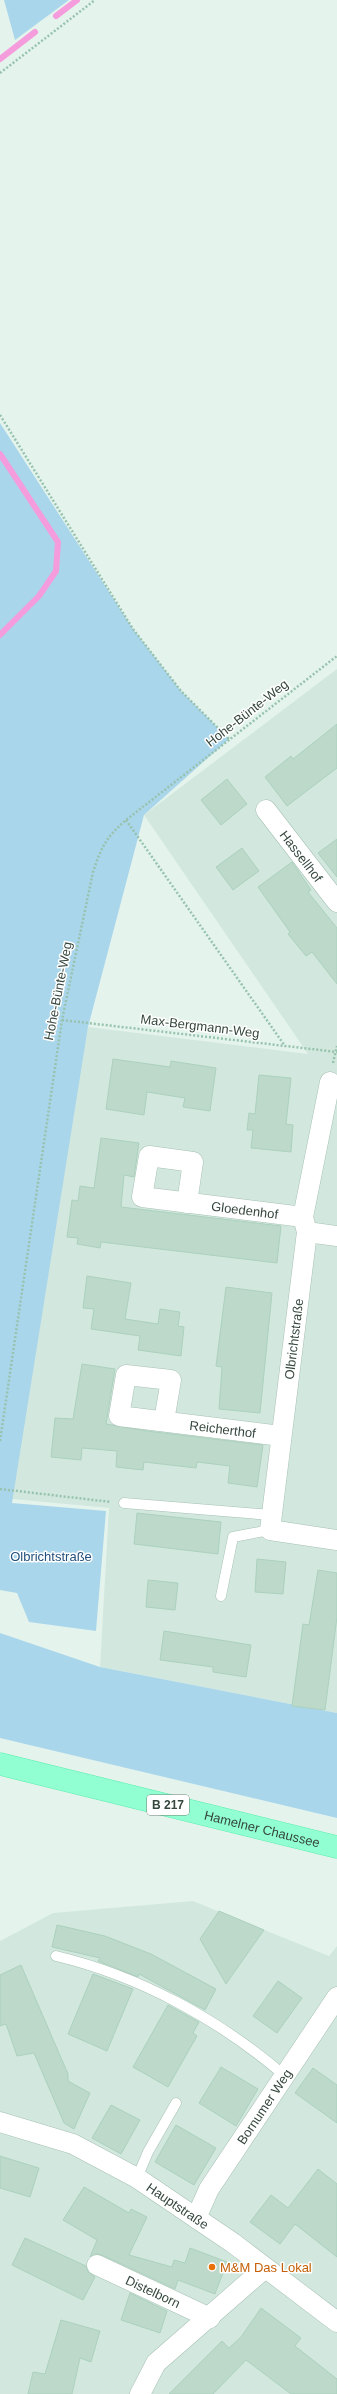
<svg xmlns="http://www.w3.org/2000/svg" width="337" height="2394" viewBox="0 0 337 2394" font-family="Arial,sans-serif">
<rect width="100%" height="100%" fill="#e4f4ed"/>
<g fill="#d2e8de">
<path d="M337 669V1713L100 1667 109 1508 12 1499 57 1200 88 1027 308 1054 144 815Z"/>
<path d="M193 1901 329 1956 337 1946V2394H0V1941L53 1913Z"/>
</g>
<g fill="#aad6eb">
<path d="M4 0H69L15 40Z"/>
<path d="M0 423 133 629 181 691 229 739 144 815 88 1027 12 1503 106 1511 96 1631 29 1622 17 1593 0 1590Z"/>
<path d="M0 1633 100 1667 337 1713V1818L0 1738Z"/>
</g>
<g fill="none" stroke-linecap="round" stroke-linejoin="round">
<g stroke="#f59cdc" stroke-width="6">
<path d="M56 16 77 0"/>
<path d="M0 59 35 32"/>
<path d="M0 454 58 542 56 571 39 596 0 635"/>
</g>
</g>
<g fill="#bcd9ca" stroke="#acd1be">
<path d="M337 724V768L287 806 265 777 291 756 293 759Z"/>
<path d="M227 779 247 804 221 825 201 800Z"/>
<path d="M337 839V877L318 853Z"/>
<path d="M242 848 259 871 233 890 216 867Z"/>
<path d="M292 862 311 890 308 892 337 928V984L312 952 306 956 288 934 290 932 258 887Z"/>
<path d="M113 1059 170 1067 171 1061 216 1068 210 1111 183 1107 185 1098 147 1092 144 1115 106 1109Z"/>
<path d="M259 1075 291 1078 286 1124 293 1125 291 1152 251 1148 253 1130H247L249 1113 255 1114Z"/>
<path d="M101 1138 139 1143 134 1177 124 1175 121 1207 281 1226 277 1263 101 1242 100 1248 77 1244 78 1238 67 1237 72 1200 78 1201 80 1186 94 1188Z"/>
<path d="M87 1276 131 1283 125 1319 158 1324 160 1309 180 1312 178 1326 184 1327 181 1356 138 1350 140 1336 91 1329 94 1309 83 1308Z"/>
<path d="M226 1287 272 1293 260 1413 219 1409 222 1367 216 1366Z"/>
<path d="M82 1364 115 1369 106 1424 147 1431 263 1445 257 1487 228 1483 230 1466 197 1462 196 1468 144 1462 143 1470 116 1467 117 1451 82 1448 81 1460 51 1457 55 1418 73 1419Z"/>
<path d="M137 1513 221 1522 218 1554 134 1544Z"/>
<path d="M257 1559 286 1562 283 1594 255 1592Z"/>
<path d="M318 1570 337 1573V1617L325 1710 292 1706 303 1624 309 1625Z"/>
<path d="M148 1580 178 1583 175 1610 146 1607Z"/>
<path d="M164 1631 251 1645 246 1677 213 1672V1667L160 1660Z"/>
<path d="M219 1911 264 1930 226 1984 200 1939Z"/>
<path d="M57 1925 105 1936 151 1954 216 1989 205 2010 139 1974 138 1977 98 1961 100 1958 52 1947Z"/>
<path d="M21 1965 68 2074V2081L90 2093 74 2129 64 2123 34 2053 17 2056 6 2024 0 2026V1975Z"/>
<path d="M93 1974 133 1989 107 2051 68 2034Z"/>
<path d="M278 1981 302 1998 277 2033 253 2016Z"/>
<path d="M168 2005 199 2022 193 2033 197 2036 168 2087 133 2067Z"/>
<path d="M221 2067 258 2089 236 2126 199 2103Z"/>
<path d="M313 2068 337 2085V2123L295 2093Z"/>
<path d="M111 2105 140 2120 121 2154 92 2138Z"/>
<path d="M176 2125 216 2148 194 2185 155 2162Z"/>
<path d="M0 2156 39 2168 30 2197 0 2188Z"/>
<path d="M318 2169 337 2184V2257L295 2224 280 2244 250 2222 271 2195 288 2208Z"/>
<path d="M84 2187 129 2213 131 2209 147 2217 129 2255 172 2267 174 2260 185 2263 190 2248 227 2262 215 2294 178 2280 175 2289 102 2255 96 2254 90 2257 97 2240 63 2220Z"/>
<path d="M25 2238 86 2266 88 2272 95 2277 83 2300 12 2265Z"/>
<path d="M130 2293 167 2311 160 2333 121 2320Z"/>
<path d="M261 2308 301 2338 295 2346 337 2379V2394H291L246 2360 213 2394H169L222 2341 229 2348 241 2337Z"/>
<path d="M61 2320 100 2331 91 2362 80 2358 72 2394H28L33 2372 45 2374Z"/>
</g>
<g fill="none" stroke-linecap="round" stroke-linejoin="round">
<defs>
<g id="lane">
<path d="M124 1503 271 1515"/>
<path d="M221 1596 233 1537 270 1530"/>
<path d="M56 1956C140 1976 220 2020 285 2076"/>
<path d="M137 2178 148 2152 176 2103"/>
</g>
<g id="street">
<path id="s1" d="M266 810 337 902"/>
<path d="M330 1082 303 1217 307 1232 270 1530 337 1540"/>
<path id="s2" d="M187 1203 193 1162 149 1156 142 1197 303 1217"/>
<path d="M307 1232 337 1236"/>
<path id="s3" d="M164 1421 171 1380 126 1375 119 1416 281 1436"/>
<path id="s4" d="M0 2122 73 2144 137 2178 233 2243 337 2322"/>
<path id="s5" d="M196 2218 209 2189 337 1997"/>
<path id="s6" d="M97 2265 210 2318"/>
<path d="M140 2394 156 2363 265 2268"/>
</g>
<g id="primary">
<path id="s7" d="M0 1764 337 1847"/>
</g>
</defs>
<use href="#lane" stroke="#a6c0b3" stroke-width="11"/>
<use href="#street" stroke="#a6c0b3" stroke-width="21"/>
<use href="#primary" stroke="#5aecad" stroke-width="23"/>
<g stroke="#97c2ad" stroke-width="2.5" stroke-dasharray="2 2" stroke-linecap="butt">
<path d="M0 73 95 0"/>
<path d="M0 415 133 629 181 691 229 739"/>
<path d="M126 820 285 1046"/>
<path d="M62 1020 337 1052"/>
<path d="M333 1063 337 1046"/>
<path d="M0 1441 62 1020 93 872C101 848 106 837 126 820L337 656"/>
<path d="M0 1489 111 1502"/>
</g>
<use href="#lane" stroke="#fff" stroke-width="10"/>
<use href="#street" stroke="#fff" stroke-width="20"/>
<use href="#primary" stroke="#92ffd2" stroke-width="22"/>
</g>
<circle fill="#e8710a" stroke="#fff" stroke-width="1.5" cx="212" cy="2267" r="4"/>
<g text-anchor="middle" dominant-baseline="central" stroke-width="3" stroke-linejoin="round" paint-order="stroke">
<rect fill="#fff" stroke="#717e77" stroke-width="1" x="147" y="1795" width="42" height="20" rx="3"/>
<g font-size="12" font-weight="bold" fill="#34463d">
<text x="168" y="1805">B 217</text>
</g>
<g font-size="13" fill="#34463d" stroke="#fff">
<text transform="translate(247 713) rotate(-38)">Hohe-Bünte-Weg</text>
<text stroke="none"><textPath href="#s1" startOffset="58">Hassellhof</textPath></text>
<text transform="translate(58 991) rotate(-79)">Hohe-Bünte-Weg</text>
<text transform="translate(200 1026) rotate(7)">Max-Bergmann-Weg</text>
<text stroke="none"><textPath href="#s2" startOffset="231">Gloedenhof</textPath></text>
<text transform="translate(294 1339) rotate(-83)">Olbrichtstraße</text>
<text stroke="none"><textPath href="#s3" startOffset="233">Reicherthof</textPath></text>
<text stroke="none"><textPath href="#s7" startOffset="270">Hamelner Chaussee</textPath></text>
<text stroke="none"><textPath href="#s5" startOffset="131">Bornumer Weg</textPath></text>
<text stroke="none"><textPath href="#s4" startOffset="198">Hauptstraße</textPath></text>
<text stroke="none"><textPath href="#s6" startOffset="62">Distelborn</textPath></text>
</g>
<g font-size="13" fill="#23507c" stroke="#fff">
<text x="51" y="1556">Olbrichtstraße</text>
</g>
<g font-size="13" fill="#c56008" stroke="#fff" text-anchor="start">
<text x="220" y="2267">M&amp;M Das Lokal</text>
</g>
</g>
</svg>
